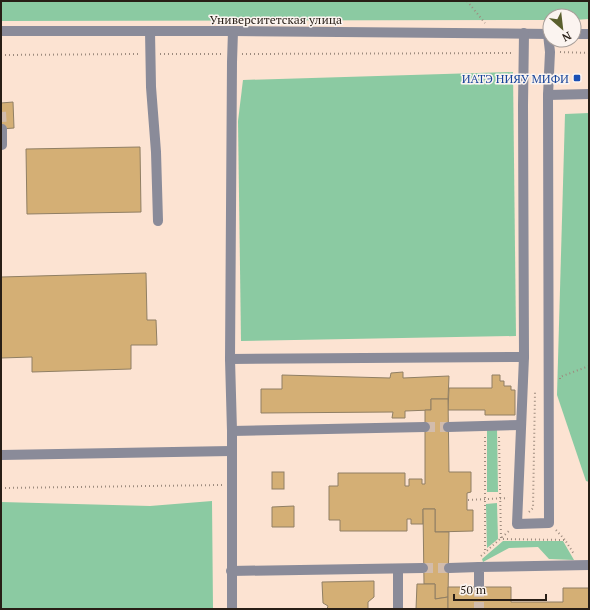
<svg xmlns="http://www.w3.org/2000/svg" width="590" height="610" viewBox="0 0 590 610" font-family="'PT Serif',serif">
<rect width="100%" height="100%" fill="#fce3d2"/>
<g fill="#8bcaa2">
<path d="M1 1H589V19L574 20V16H550V20L1 21Z"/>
<path d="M513 72 516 336 241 341 238 121 243 80Z"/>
<path d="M589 113V482L586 481 557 395 565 114Z"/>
<path d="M487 429H497L498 492H487Z"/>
<path d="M212 501 213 609H1V502L150 506Z"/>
<path d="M497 503 498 539 487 548 486 504Z"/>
<path d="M503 541H563L574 560 549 559 538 547 509 548 483 562 482 559Z"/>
</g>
<g fill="#d4af75" stroke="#907f64">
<path d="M13 102 14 128 1 129V103Z"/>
<path d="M140 147 141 212 27 214 26 149Z"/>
<path d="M146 273 147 320H156L157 345H131V369L32 372V357L1 358V277Z"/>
<path d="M403 372V378L449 376 448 399H431V410L405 411V418H392L393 412 261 413V389H282V375L390 378 391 373Z"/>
<path d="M492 375H500V381H504V386H511V390H515V415H485V410H448L449 388H492Z"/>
<path d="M431 399H448L449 472H471V492L467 493V510H473V531L435 532V509H423V524H411V519H407V531H340V520H329V486H338V473H405V486H409V479H422V484H425V410H431Z"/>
<rect x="272" y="472" width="12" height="17"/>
<path d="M294 506V527H272V507Z"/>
<path d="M423 509H435V532H449L448 597 435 599V584H424Z"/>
<path d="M374 581V597L368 602V609H327L328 606 323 603 322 582Z"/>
<path d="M417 584H435V599L448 597V609H416Z"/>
<path d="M448 587H511V602H563V588H589V609H448Z"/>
</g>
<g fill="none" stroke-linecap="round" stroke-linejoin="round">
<g stroke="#d2bcac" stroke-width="10" stroke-dasharray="10 5" stroke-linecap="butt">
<path d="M1 112 2 129"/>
<path d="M425 427H448"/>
<path d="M423 568H449"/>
<path d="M479 587V609"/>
</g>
<g stroke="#9d8b7e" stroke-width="2" stroke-dasharray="1 3" stroke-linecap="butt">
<path d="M467 1 485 23"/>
<path d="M560 52 589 53"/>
<path d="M160 54H222"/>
<path d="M242 54 514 53"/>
<path d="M1 55 140 54"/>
<path d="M560 379V377L589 366"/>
<path d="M485 437V552"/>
<path d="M499 437 501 539 565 540 574 554"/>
<path d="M1 488 222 485"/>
<path d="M468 500 508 498"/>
<path d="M529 512 533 508 535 392"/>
<path d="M556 530 565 540"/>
<path d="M481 556 509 531"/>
</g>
<g stroke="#8a8b99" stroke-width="10">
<path d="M1 31H233L550 34"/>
<path d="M150 31 151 87 156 152 158 221"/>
<path d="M524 33 523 105 524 357 517 524 549 523 548 95 550 52 548 34"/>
<path d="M574 34H589"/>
<path d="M548 95 589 94"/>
<path d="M1 145H2V129"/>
<path d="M230 359 524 357"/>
<path d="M448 427 521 425"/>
<path d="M232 431 425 427"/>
<path d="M1 455 231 451"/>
<path d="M449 568 479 567"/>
<path d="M398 569V609"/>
<path d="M231 571 423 568"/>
<path d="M479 587V567L589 565"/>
<path d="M232 609V431L230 359 232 62 233 31"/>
</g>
</g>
<rect fill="#1a4fb4" stroke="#fbf4f0" stroke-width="1.5" x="573" y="74" width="8" height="8" rx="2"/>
<g text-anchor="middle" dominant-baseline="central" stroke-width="3" stroke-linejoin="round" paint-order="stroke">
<g font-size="12" fill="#281e16" stroke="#fbf4f0">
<text x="276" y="19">Университетская улица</text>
</g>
<g font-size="12" fill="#164399" stroke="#fbf4f0" text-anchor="end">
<text x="569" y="78">ИАТЭ НИЯУ МИФИ</text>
</g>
</g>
<rect width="590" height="610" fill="none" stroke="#281e16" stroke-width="4"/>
<g transform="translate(562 28) rotate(152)"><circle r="19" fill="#fbf4f0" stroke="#a79e99"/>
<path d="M0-3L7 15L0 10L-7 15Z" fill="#5a5f2d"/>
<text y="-6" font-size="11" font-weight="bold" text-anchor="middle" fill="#281e16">N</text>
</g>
<path d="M454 594v6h92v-6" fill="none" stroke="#281e16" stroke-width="2"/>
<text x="460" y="594" font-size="12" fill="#281e16" stroke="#fbf4f0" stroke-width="3" paint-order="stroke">50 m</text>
</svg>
